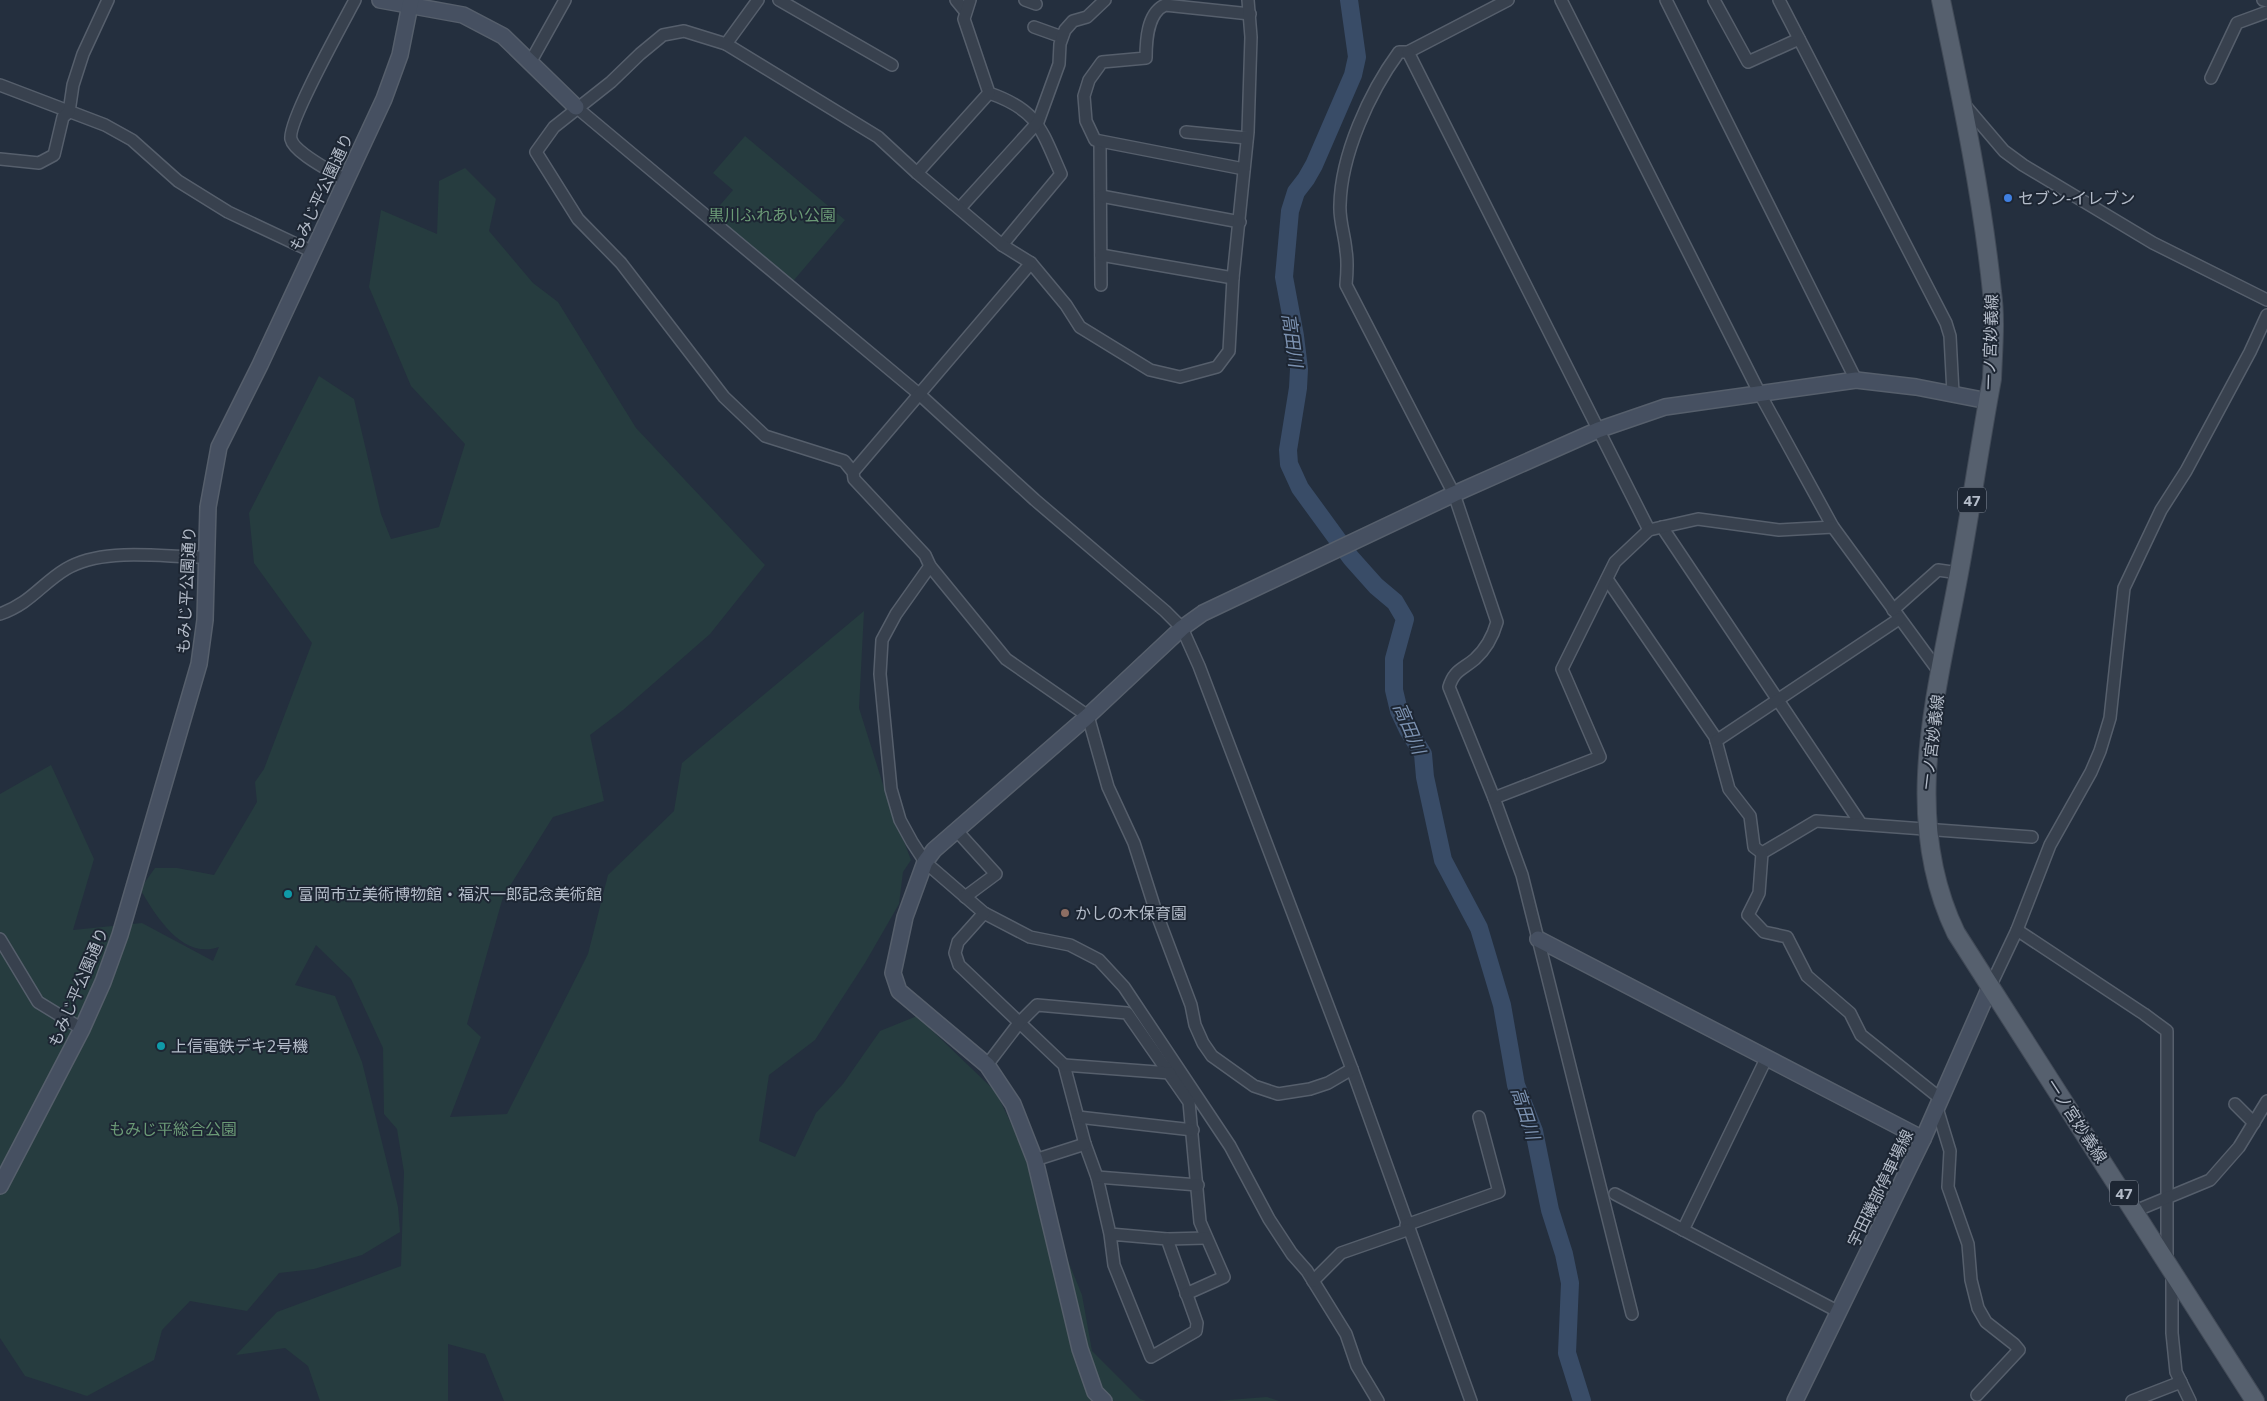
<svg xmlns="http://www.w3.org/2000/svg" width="2267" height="1401" viewBox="0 0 2267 1401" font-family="'Noto Sans','Noto Sans JP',sans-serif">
<rect width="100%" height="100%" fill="#242f3e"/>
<g fill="#263c3f">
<path d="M745 136 845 220 789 286 709 218 733 190 713 173Z"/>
<path d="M465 168 496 199 489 231 533 283 558 302 636 428 765 565 710 634 623 710 590 735 604 801 553 817 503 897 467 1024 481 1037 450 1117 507 1114 588 954 608 875 674 811 682 763 864 611 859 708 886 794 911 860 903 872 899 904 865 963 815 1040 769 1075 759 1141 795 1157 816 1113 843 1084 880 1031 917 1016 996 1092 1018 1138 1082 1295 1092 1351 1140 1399 1146 1401H504L485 1354 448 1344V1401H320L308 1366 285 1348 236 1355 277 1312 401 1266 404 1172 397 1129 384 1114 383 1048 351 979 316 945 295 985 335 996 362 1062 398 1207 400 1232 362 1255 314 1269 279 1273 247 1311 190 1301 162 1330 154 1360 87 1396 25 1376 0 1338V794L51 765 94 859 73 930 142 923 213 961 219 947C182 960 156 916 140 889L155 868H177L214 875 257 802 255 782 264 769 312 643 254 563 249 513 319 376 354 399 381 514 391 539 439 527 465 444 411 386 369 287 381 210 437 234 439 181Z"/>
<path d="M1267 1397 1279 1401H1215Z"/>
</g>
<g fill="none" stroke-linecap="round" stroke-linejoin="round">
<path stroke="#394c67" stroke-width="18" d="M1349 0 1357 57 1353 75 1314 165 1306 179 1296 192 1290 211 1284 277 1295 336 1299 369 1298 388 1288 450 1289 464 1300 488 1351 558 1376 586 1395 602 1405 619 1394 659V690L1399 711 1408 730 1423 754 1425 777 1443 860 1479 928 1502 1005 1516 1085 1534 1131 1550 1210 1564 1254 1570 1283 1567 1353 1582 1401"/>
<defs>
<g id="street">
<path d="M779 0 892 65"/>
<path d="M956 0 965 11"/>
<path d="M970 0 964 19 989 93C1038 110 1041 129 1061 174L1002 245"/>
<path d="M1025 0 1036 4"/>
<path d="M1508 0 1408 52H1399C1369 93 1341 155 1340 205 1339 220 1345 236 1346 251 1348 262 1347 274 1346 285L1454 494 1497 622C1493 636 1486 649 1475 659 1462 670 1454 670 1449 687L1494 798 1522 875 1632 1314"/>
<path d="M1561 0 1760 394 1833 527 1940 673"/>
<path d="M1666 0 1856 380"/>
<path d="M1714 0 1748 62 1799 39"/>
<path d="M1779 0 1946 323 1950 336 1953 393"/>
<path d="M2263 0 2267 1"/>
<path d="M1034 27 1062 37"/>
<path d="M726 44 758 0"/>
<path d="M1408 52 1649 530"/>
<path d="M531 61 565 0"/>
<path d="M2211 78 2237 23 2267 12"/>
<path d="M0 85 105 125 132 140 178 181 228 212 313 252"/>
<path d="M1963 103 2004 151 2023 165 2153 243 2267 300"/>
<path d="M576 107 919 394 1035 500 1165 611 1182 628 1199 666 1352 1069 1471 1401"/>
<path d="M1186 132 1247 138"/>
<path d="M1100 142 1101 285"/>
<path d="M0 159 39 163 54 155 63 117 69 112 73 85 83 54 108 0"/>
<path d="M1244 169 1095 140 1086 121 1084 96 1089 80 1102 62 1146 58C1146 41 1147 13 1165 5L1250 14"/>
<path d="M917 173 989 93"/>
<path d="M345 180C333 172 294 153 291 139 287 123 344 21 355 0"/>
<path d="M1101 196 1240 222"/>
<path d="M960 208 1038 122 1059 64 1060 44 1065 30 1073 21 1087 17 1105 0"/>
<path d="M1101 255 1233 278"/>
<path d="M1031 263 1066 305 1080 327 1150 370 1180 377 1217 367 1229 351 1233 278 1248 132 1251 37 1248 0"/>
<path d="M853 472 1031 263 1002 245 917 173 878 137 726 44 684 31 663 35 640 54 611 82 554 127 536 152 578 219 621 263 724 397 765 436 844 461 853 472 854 479 925 555 930 566 1006 659 1088 716 1108 787 1134 843 1156 912 1191 1005 1195 1025 1203 1043 1212 1056 1254 1086 1278 1094 1310 1089 1328 1083 1352 1069"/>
<path d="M1662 527 1861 824"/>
<path d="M930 566 896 614 882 640 880 674 891 789 900 820 912 842 925 862 984 913 1030 937 1070 945 1099 960 1124 987 1230 1146 1269 1219 1292 1254 1307 1271 1346 1334 1357 1366 1378 1401"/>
<path d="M1607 579 1715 737 1729 789 1750 816 1754 847 1762 853 1816 821 2032 837"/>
<path d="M1893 610 1938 570 1959 573"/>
<path d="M0 614C31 603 41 584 66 569 104 546 165 558 207 557"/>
<path d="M1716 741 1899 619"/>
<path d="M1494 798 1600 757 1562 669 1615 562 1649 530 1698 519 1779 530 1833 527"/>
<path d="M957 831 996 874 965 897"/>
<path d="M1762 853 1759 893 1748 915 1764 932 1787 937 1807 976 1850 1013 1861 1035 1941 1099"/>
<path d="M984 913 958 942 955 953 959 965 1064 1065 1085 1144 1097 1177 1110 1234 1114 1265 1151 1357 1196 1331 1197 1323 1167 1239 1110 1234"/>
<path d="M2017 930 2144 1014 2167 1031V1260"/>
<path d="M0 939 38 1002 82 1029"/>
<path d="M1990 987 2017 930 2050 845 2091 772 2100 751 2110 718 2124 588 2161 510 2186 471 2250 352 2267 315"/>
<path d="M987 1065 1019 1023 1037 1005 1127 1013 1189 1102 1200 1222 1224 1277 1186 1294"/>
<path d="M1064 1065 1170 1073"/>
<path d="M2235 1104 2254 1123"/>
<path d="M1937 1108 1950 1151 1948 1187 1968 1244 1971 1280 1978 1308 1986 1322 2014 1344 2019 1350 1977 1395"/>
<path d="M1078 1117 1193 1130"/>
<path d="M1035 1160 1085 1144"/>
<path d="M1097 1177 1198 1185"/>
<path d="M1615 1194 1839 1312"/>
<path d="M2135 1211 2210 1180 2239 1147 2267 1101"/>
<path d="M1406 1225 1499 1192 1479 1117"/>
<path d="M1683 1230 1766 1059"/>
<path d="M1167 1239 1206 1238"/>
<path d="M2172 1273V1333L2176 1372 2190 1401"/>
<path d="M1313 1281 1341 1253 1407 1230"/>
<path d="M2132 1401 2181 1382"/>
</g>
<g id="secondary">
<path d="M380 0 463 15 503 36 576 107"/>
<path d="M1538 939 1923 1139"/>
<path d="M0 1186 82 1029 103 982 120 935 199 664 205 620 208 507 219 447 260 365 384 99 400 55 411 0"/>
<path d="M1104 1401 1095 1392 1080 1349 1035 1160 1013 1104 987 1065 899 991 893 973 905 917 925 862 934 850 1088 716 1182 628 1203 613 1454 494 1598 430 1665 407 1856 380 1916 387 1988 401"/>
<path d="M1795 1401 1923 1139 1990 987"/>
</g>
<path id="primary" d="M1941 0C1961 96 1982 194 1992 292 1996 320 1993 350 1992 379 1980 443 1971 508 1959 573 1937 693 1900 817 1956 933L2255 1401"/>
</defs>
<use href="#street" stroke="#565f6c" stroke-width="14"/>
<use href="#secondary" stroke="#565f6c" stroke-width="18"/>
<use href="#primary" stroke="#414a57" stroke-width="20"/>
<use href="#street" stroke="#38414e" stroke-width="11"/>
<use href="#secondary" stroke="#465061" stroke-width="15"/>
<use href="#primary" stroke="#56606e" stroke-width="18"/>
</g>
<circle fill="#3f7fe0" stroke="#1d2633" stroke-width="2" cx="2008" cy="198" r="5"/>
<g fill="#0f9aa8" stroke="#1d2633" stroke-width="2">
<circle cx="288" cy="894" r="5"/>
<circle cx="161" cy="1046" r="5"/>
</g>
<circle fill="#8d6e63" stroke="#1d2633" stroke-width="2" cx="1065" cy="913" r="5"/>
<g text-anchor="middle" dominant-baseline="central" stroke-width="4" stroke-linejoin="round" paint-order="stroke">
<g fill="#1d2633" stroke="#878f9c" stroke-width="1">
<rect x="1958" y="487.5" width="28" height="25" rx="4"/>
<rect x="2110" y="1180.5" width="28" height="25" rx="4"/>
</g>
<g font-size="15" font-weight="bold" fill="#b4bcc9">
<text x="1972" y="500">47</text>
<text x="2124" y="1193">47</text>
</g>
<g font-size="16" fill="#b4bcc9" stroke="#1d2633">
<text transform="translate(321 192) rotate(-65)">もみじ平公園通り</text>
<text transform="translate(1990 342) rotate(-88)">一ノ宮妙義線</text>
<text transform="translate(186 590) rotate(-87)">もみじ平公園通り</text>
<text transform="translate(1932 742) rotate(-83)">一ノ宮妙義線</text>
<text transform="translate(78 987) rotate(-67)">もみじ平公園通り</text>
<text transform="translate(2077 1121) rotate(57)">一ノ宮妙義線</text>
<text transform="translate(1880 1188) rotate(-64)">宇田磯部停車場線</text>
</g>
<g font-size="16" fill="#b4bcc9" stroke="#1d2633" text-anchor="start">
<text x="2018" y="198">セブン-イレブン</text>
<text x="298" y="894">富岡市立美術博物館・福沢一郎記念美術館</text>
<text x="1075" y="913">かしの木保育園</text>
<text x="171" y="1046">上信電鉄デキ2号機</text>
</g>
<g font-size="16" fill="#6b9a76" stroke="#1d2633">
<text x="772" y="215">黒川ふれあい公園</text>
<text x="173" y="1129">もみじ平総合公園</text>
</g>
<g font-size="18" font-style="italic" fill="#7c92b1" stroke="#1d2633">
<text transform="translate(1293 340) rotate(82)">高田川</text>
<text transform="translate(1410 728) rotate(67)">高田川</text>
<text transform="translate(1526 1113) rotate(72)">高田川</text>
</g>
</g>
</svg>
